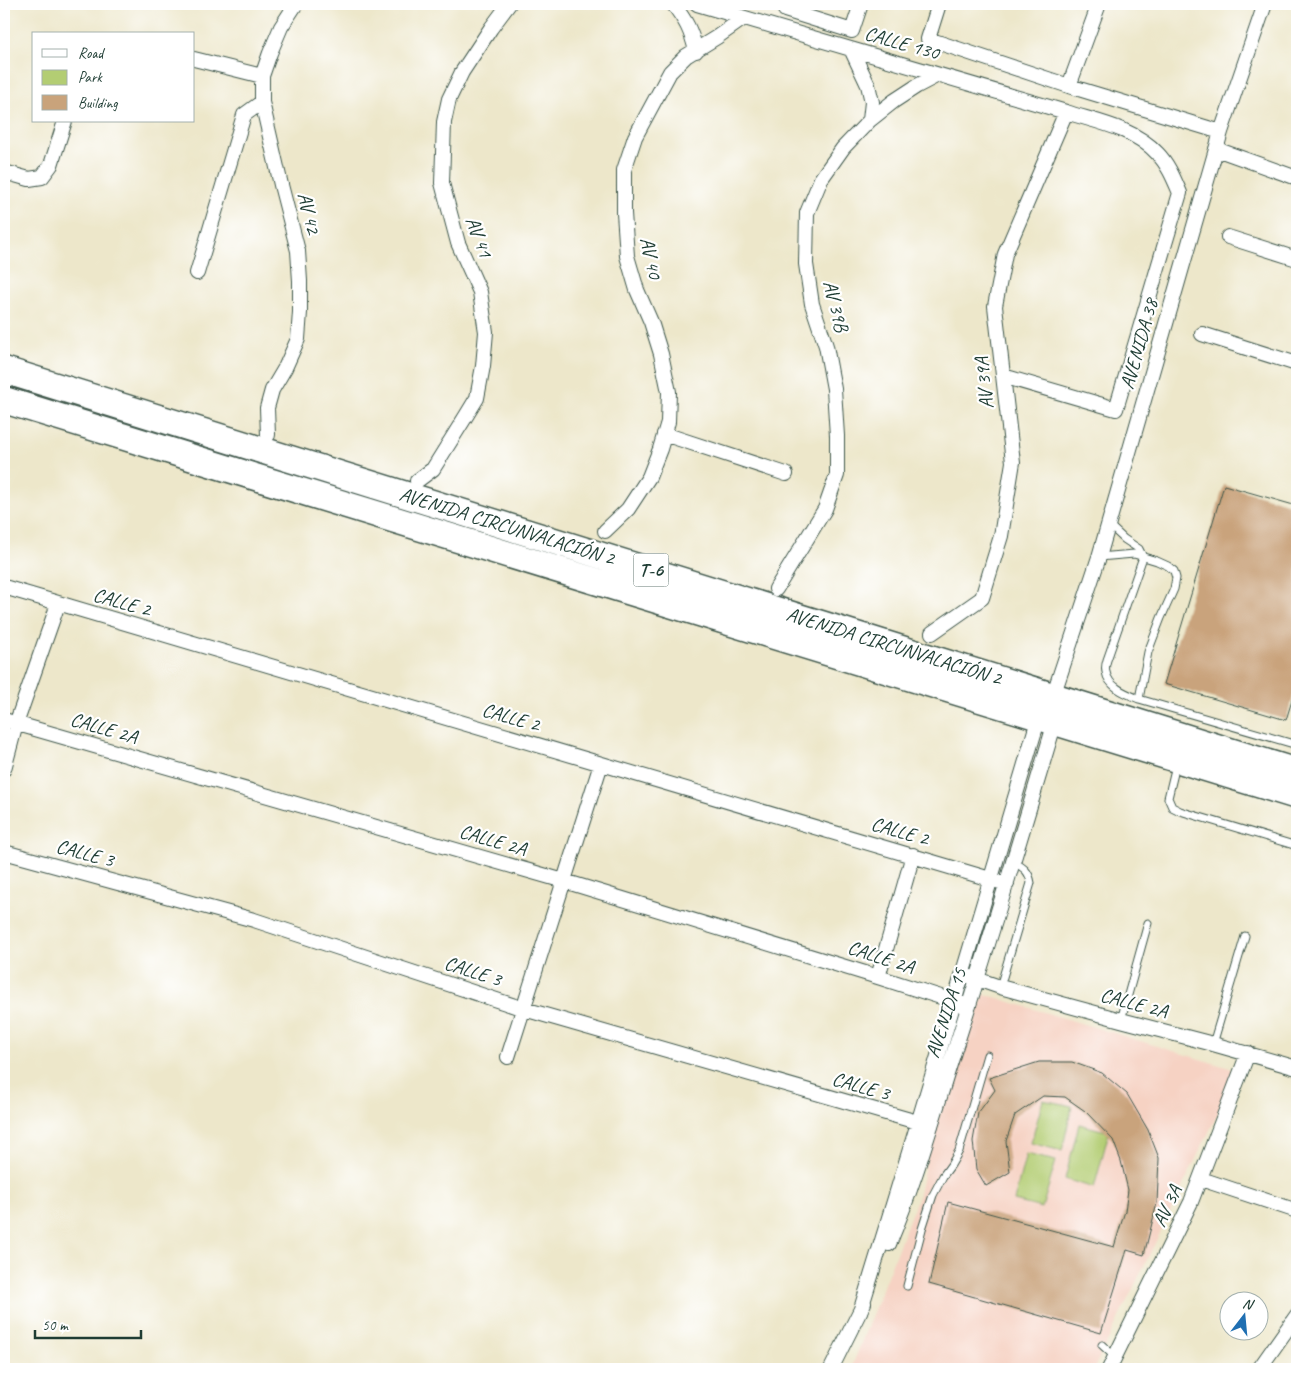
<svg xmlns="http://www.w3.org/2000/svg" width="1301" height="1373" viewBox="0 0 1301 1373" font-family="Caveat,sans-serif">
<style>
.built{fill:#f6d2c3}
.green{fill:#b3cd73;stroke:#698554}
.building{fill:#c9a37b}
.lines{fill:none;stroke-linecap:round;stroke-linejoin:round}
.lane-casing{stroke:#3e564a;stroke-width:9}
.street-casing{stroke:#3e564a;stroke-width:16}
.highway-casing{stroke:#3e564a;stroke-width:29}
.lane{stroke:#fff;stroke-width:7}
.street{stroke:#fff;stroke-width:14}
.highway{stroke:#fff;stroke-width:26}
.labels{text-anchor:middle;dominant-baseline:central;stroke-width:4.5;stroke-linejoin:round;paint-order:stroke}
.shield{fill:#fff;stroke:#627771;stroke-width:1}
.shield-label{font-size:19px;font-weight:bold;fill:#1f3d34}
.street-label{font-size:20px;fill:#1f3d34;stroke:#fff}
</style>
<rect width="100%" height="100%" fill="#fff"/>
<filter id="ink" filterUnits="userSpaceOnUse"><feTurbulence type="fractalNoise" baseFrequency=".02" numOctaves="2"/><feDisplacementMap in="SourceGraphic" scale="10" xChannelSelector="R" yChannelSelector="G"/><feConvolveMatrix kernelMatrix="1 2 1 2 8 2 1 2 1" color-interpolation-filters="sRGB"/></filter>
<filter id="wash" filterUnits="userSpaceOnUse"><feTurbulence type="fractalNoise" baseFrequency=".0096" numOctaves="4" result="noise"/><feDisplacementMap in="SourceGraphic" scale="20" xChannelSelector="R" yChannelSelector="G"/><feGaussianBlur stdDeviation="1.12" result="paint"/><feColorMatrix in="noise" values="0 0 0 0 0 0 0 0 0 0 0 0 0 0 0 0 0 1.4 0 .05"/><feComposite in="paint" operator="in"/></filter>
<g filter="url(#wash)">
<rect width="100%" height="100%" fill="#ede7ca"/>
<path class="built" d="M984,994L1233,1069L1224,1101L1094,1369H851L919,1194L933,1128Z"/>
<path class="green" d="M1043,1100L1072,1106L1062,1151L1031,1143Z
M1079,1124L1109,1132L1094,1188L1065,1179Z
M1026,1154L1056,1161L1042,1208L1014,1201Z"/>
<g id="blocks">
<path class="building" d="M1224,485L1297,506V684L1286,720L1164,684Z
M1039,1062H1072L1102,1073L1127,1094L1148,1130L1159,1158L1157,1203L1144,1255L1127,1250L1101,1333L929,1284L948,1202L1114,1247L1125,1211L1128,1190L1121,1161L1113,1140L1085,1111L1065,1097L1043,1096L1015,1115L1006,1141L1010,1172L986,1186L976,1169L973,1141L978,1113L995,1090L989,1078Z"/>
</g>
</g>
<g filter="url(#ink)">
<use href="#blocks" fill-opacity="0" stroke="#3e564a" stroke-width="1"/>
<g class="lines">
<g class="lane-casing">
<path id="lane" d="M1108,524L1124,539L1139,549L1143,557L1107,660C1106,663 1105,668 1106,672C1108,687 1127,694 1139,699L1297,745
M1099,557L1134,554L1157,561L1168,566L1174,571L1176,578L1174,589L1161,618L1148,652L1139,699
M1176,765L1168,798L1172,807L1180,811L1297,846
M1000,987L1031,883C1029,871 1024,868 1014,862
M1121,1020L1148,923
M1213,1044L1245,936
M907,1286L922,1229L933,1195L943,1176L951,1165L959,1151L987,1055
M1102,1345L1115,1357"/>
</g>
<g class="street-casing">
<path id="street" d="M673,4C686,21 691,30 696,51
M697,4L1066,112C1097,122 1134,128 1157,153C1168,164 1174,179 1180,193L1116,409L1003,376
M787,4L785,10L852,31L861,4
M939,4L928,39L1069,86L1221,132
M851,49L868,85L872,102L870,120
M194,59L262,76
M1069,86L1099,4
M1216,149L1297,178
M4,172L29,179L42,177L51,165L65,121
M1228,237L1297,259
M197,273L244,115L262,102
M1202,334L1297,364
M664,434L786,474
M268,435L267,408L272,390L285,368L298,339L300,312V281L298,251L281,185L262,102V76L270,53L281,27L296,4
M417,481L433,469L466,416L477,398L483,366L486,332L480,292L458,243L442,183L444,122L449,99L462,72L491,28L509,4
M605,531L628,509L649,477L660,449L668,422L669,392L661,354L651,322L637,290L627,256L624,213V170L635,137L670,72L686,56L717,37L744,18
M4,587L1007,884
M776,589L825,509L837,475V436L834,389L826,346L812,304L806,264L807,213L821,179L843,148L870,120L894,101L917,86L938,75
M932,633L982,598L1001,536L1013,462L995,306L1005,254L1066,112
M4,720L564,881L878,977L969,1006
M4,769L16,724L58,604
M4,852L254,920L524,1009L931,1126
M878,977L913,855
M971,977L1000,987L1121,1020L1213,1044L1297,1068
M508,1057L601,764
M1201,1179L1297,1211
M889,1244C915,1183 933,1118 953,1055C989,944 1022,833 1055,722V717
M860,1312L918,1123L1039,717L1053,696L1099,557L1221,132L1265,4
M831,1369L864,1303
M1109,1369L1191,1202L1248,1053
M1259,1369L1297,1315"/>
</g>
<g class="highway-casing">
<path id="highway" d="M4,370L1297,772
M4,400L1297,796"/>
</g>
<use href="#lane" class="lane"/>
<use href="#street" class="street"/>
<use href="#highway" class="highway"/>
</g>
</g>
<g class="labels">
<rect class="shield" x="633.5" y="553.5" width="35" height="33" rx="4"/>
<g class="shield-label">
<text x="651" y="570">T-6</text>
</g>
<g class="street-label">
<text transform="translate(902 43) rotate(16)">CALLE 130</text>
<text transform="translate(309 213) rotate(76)">AV 42</text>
<text transform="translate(479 237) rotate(69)">AV 41</text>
<text transform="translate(651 258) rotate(78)">AV 40</text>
<text transform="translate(836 306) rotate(76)">AV 39B</text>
<text transform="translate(1139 344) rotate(-74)">AVENIDA 38</text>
<text transform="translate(984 383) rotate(-96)">AV 39A</text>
<text transform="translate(507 526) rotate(17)">AVENIDA CIRCUNVALACIÓN 2</text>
<text transform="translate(122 602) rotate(16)">CALLE 2</text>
<text transform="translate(894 646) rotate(17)">AVENIDA CIRCUNVALACIÓN 2</text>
<text transform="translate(511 717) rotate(16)">CALLE 2</text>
<text transform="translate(104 728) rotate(16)">CALLE 2A</text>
<text transform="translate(900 831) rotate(16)">CALLE 2</text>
<text transform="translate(493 840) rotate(16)">CALLE 2A</text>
<text transform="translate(85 853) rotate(15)">CALLE 3</text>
<text transform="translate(881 957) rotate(18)">CALLE 2A</text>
<text transform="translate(473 971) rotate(18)">CALLE 3</text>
<text transform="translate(1134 1003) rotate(15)">CALLE 2A</text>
<text transform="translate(946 1013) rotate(-72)">AVENIDA 15</text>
<text transform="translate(861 1086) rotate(16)">CALLE 3</text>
<text transform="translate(1167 1206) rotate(-65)">AV 3A</text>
</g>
</g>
<rect width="1301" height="1373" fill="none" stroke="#fff" stroke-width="20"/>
<rect x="32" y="32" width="162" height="90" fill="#ffffff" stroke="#a5b1ae"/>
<rect x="42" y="49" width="25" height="8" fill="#ffffff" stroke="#a5b1ae"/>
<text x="78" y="58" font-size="15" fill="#1f3d34">Road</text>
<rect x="42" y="70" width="25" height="15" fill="#b3cd73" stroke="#a5b1ae"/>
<text x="78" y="82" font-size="15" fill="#1f3d34">Park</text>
<rect x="42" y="95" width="25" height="15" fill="#c9a37b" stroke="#a5b1ae"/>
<text x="78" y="108" font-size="15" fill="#1f3d34">Building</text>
<g transform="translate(1244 1316) rotate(16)"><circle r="24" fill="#ffffff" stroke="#a5b1ae"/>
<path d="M0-4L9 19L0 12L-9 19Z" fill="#1f6fb2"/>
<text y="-8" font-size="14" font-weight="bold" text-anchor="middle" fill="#1f3d34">N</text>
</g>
<path d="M35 1330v8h106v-8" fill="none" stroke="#1f3d34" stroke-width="2.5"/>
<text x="42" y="1330" font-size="15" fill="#1f3d34" stroke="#ffffff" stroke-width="4" paint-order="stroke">50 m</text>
</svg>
